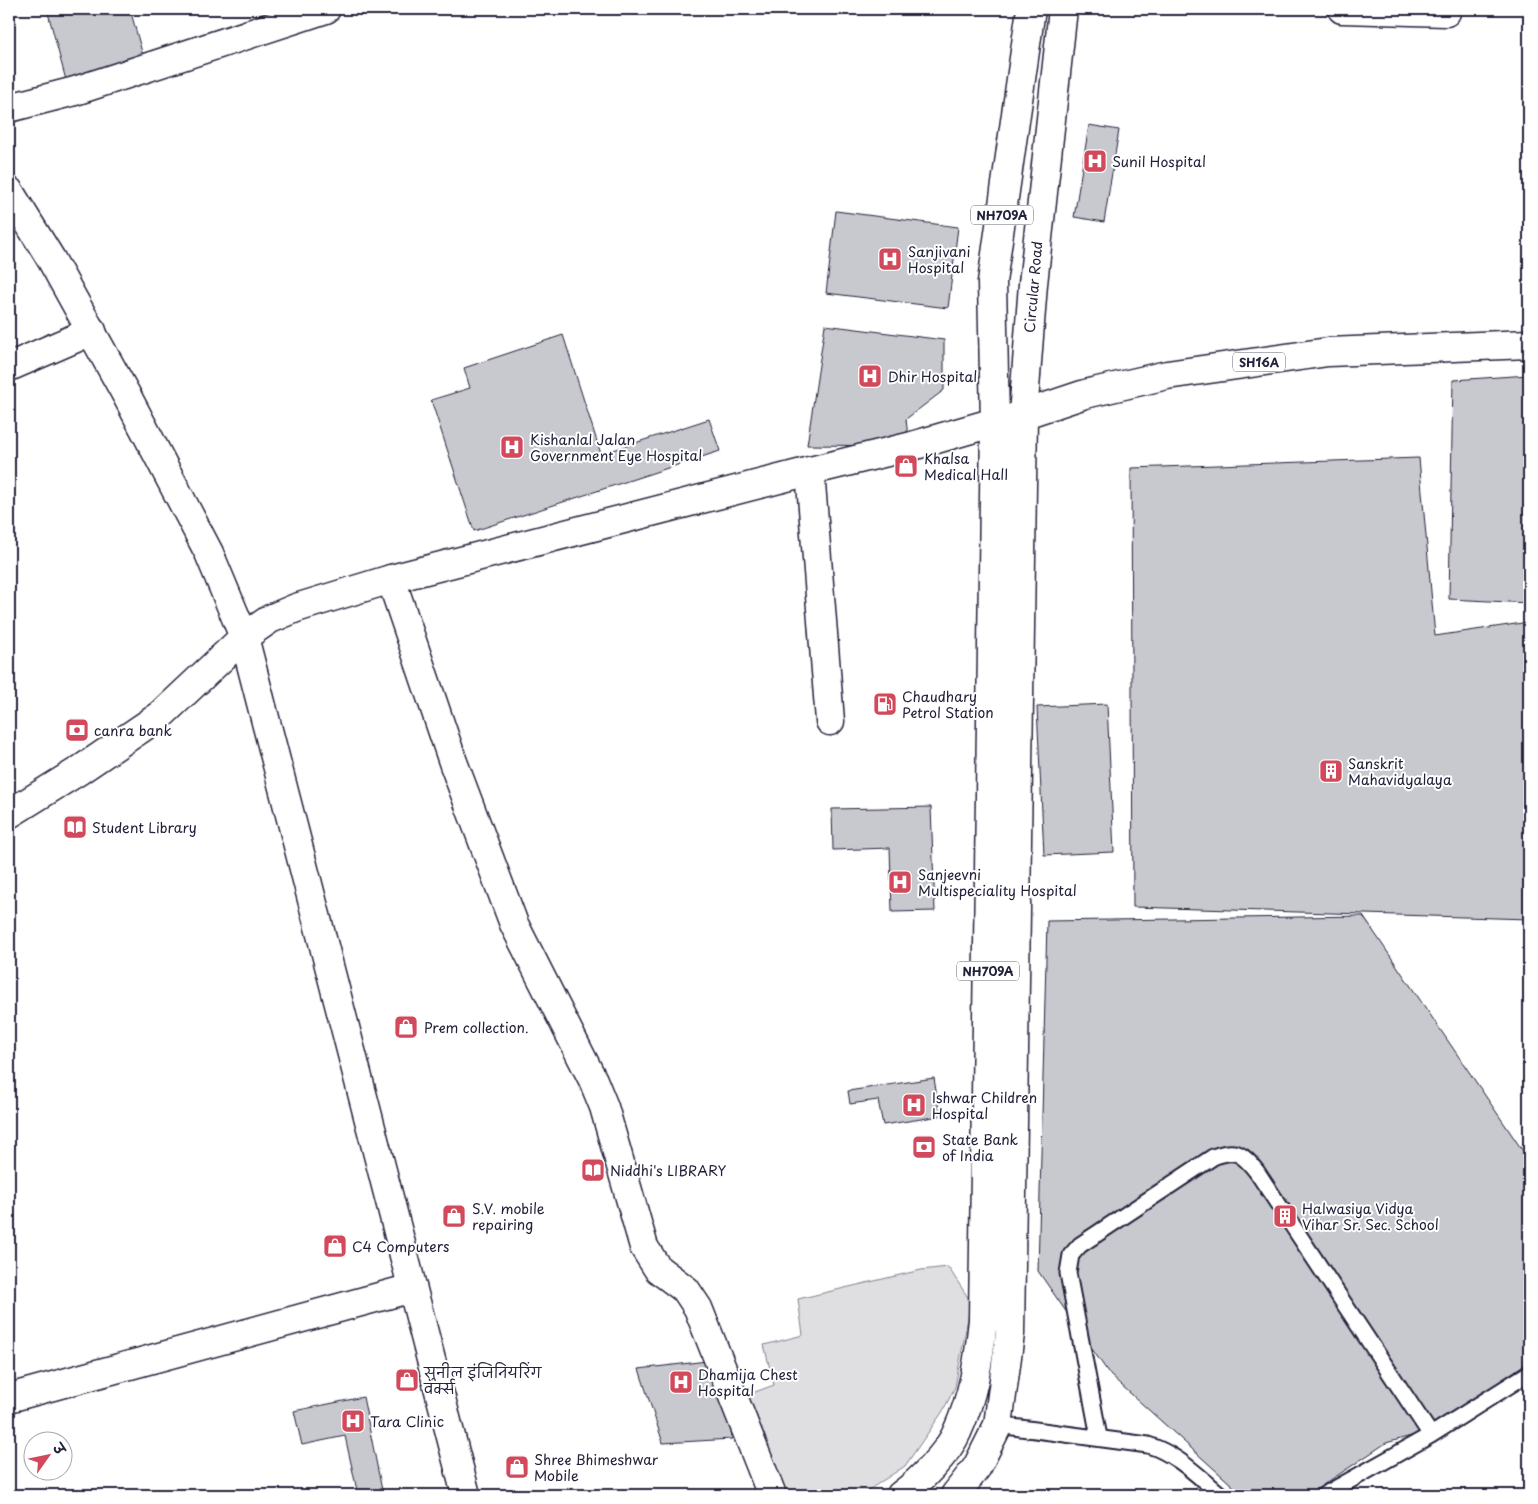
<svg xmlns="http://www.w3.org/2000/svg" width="1538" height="1504" viewBox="0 0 1538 1504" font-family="'Playpen Sans','Playpen Sans Deva',sans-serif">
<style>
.green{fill:#dfdfe2;stroke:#80808e}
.building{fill:#c8c8cf;stroke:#22223b}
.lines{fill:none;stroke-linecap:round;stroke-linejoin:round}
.service-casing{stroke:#22223b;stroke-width:19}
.minor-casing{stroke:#22223b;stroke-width:31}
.tertiary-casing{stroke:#22223b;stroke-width:31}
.primary-casing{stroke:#22223b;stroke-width:31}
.service{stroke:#fff;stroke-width:15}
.minor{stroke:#fff;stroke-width:28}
.tertiary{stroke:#fff;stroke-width:28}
.primary{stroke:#fff;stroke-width:28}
.labels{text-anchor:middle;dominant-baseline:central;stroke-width:4;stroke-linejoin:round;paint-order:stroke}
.shield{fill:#fff;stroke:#646476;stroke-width:1}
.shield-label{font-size:12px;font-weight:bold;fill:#22223b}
.poi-label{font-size:14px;fill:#22223b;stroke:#fff;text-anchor:start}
.street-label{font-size:14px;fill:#22223b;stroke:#fff}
</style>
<rect width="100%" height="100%" fill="#fff"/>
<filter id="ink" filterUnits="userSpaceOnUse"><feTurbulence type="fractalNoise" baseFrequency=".02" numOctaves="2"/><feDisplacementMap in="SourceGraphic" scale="10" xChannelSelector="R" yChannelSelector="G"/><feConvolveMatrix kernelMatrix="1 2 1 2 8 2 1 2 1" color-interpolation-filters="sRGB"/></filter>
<g filter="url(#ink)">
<path class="green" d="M948,1267L971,1302L955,1387L943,1411L905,1466L861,1495H788L744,1396L774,1385L764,1345L803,1335L798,1299L921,1270Z"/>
<path class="building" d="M47,9H130L145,63L67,84Z
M1089,125L1119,130L1104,222L1074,217Z
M836,211L958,227L948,308L826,293Z
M825,325L944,340V390L906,419L909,446L807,445Z
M563,335L601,454L709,419L720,451L474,531L431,400L470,388L464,368Z
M1529,375V603L1449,599L1453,380Z
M1419,458L1435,636L1529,622V919L1133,907L1131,468Z
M1107,704L1114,852L1044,855L1037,707Z
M931,807L935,911L892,912L890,848L833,850L832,809Z
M1363,916L1529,1160V1361L1429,1431L1386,1443L1308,1495H1243L1110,1375L1038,1271L1047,921Z
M934,1078L940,1116L883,1125L878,1100L850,1104L848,1091Z
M707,1361L728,1408L732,1439L663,1443L639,1369Z
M363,1397L383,1495H358L345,1436L302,1445L294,1411Z"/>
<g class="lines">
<g class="service-casing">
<path id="service" d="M998,1425L1148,1445C1177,1454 1198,1476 1221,1495
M1099,1437L1068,1273L1071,1255L1080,1245L1213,1157C1236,1148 1242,1153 1257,1172L1431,1435
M1324,1495L1431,1435L1529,1373"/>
</g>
<g class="minor-casing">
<path id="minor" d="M1342,9L1446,12
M9,108L75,91L326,9
M9,367L92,331
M810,471L830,721
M391,579L453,762L514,924L593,1080L604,1107L644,1247L658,1269L686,1290L698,1308L772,1495
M9,1398L412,1288"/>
</g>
<g class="tertiary-casing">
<path id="tertiary" d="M9,191L51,259L128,398L209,553L244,637L466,1495
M9,814L80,770L161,715L244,637L270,619L296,608L391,579L810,471L912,446L995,422"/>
</g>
<g class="primary-casing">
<path id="primary" d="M1007,420L1085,394L1167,375L1328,352L1529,344
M901,1495C919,1482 948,1453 957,1432C973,1397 979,1359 983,1320L995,422L992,282L1031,9
M955,1495L977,1467L998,1425L1010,1334L1023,415L1033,284L1063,9"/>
</g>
<use href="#service" class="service"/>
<use href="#minor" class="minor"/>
<use href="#tertiary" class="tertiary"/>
<use href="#primary" class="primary"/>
</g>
</g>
<defs>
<g id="hospital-square" transform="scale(1.25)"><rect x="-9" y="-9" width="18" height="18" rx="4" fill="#d1495b" stroke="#fff"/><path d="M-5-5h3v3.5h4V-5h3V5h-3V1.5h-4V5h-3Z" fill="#fff"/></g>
<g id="shop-square" transform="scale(1.25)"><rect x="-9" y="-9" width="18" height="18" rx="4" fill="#d1495b" stroke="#fff"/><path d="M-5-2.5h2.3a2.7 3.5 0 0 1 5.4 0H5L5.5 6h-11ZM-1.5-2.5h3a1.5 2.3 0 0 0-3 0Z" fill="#fff"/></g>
<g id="fuel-square" transform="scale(1.25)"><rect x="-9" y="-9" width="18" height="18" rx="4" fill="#d1495b" stroke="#fff"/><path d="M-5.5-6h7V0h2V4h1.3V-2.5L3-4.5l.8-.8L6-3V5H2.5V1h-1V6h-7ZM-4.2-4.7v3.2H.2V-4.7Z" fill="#fff"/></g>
<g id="bank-square" transform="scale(1.25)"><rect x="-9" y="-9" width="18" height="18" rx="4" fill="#d1495b" stroke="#fff"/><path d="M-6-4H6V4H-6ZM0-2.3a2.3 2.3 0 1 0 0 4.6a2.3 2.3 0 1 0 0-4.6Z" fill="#fff"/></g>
<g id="building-square" transform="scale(1.25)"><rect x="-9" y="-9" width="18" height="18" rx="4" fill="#d1495b" stroke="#fff"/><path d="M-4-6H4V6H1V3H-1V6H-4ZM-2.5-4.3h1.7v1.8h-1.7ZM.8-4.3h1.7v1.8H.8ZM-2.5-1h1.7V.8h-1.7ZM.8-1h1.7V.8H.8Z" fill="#fff"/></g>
<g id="library-square" transform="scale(1.25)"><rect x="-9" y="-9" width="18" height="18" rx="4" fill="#d1495b" stroke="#fff"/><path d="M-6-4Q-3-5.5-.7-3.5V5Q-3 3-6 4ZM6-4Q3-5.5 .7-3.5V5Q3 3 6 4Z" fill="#fff"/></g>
</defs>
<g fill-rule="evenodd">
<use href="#hospital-square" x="1095" y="161"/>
<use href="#hospital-square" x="890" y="259"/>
<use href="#hospital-square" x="870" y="376"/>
<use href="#hospital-square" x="512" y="447"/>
<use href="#shop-square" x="906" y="466"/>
<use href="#fuel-square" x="885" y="704"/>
<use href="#bank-square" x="77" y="730"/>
<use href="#building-square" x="1331" y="771"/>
<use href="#library-square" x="75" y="827"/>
<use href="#hospital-square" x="900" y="882"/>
<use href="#shop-square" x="406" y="1027"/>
<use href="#hospital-square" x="914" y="1105"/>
<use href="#bank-square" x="924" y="1147"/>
<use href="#library-square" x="593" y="1170"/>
<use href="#shop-square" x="454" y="1216"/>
<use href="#building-square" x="1285" y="1216"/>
<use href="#shop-square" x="335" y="1246"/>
<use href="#shop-square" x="407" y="1380"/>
<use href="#hospital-square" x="681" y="1382"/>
<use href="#hospital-square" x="353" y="1421"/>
<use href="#shop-square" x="517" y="1467"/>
</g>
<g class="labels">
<g class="shield">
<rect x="971" y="205.5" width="62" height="19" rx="4"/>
<rect x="1233" y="352.5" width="52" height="19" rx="4"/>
<rect x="957" y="961.5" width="62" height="19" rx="4"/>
</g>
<g class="shield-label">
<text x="1002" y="215">NH709A</text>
<text x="1259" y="362">SH16A</text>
<text x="988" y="971">NH709A</text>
</g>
<g class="poi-label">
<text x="1112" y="161">Sunil Hospital</text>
<text x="908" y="251">Sanjivani<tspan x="908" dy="16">Hospital</tspan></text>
<text x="888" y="376">Dhir Hospital</text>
<text x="530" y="439">Kishanlal Jalan<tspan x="530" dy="16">Government Eye Hospital</tspan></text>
<text x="924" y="458">Khalsa<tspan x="924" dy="16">Medical Hall</tspan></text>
<text x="902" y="696">Chaudhary<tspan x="902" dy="16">Petrol Station</tspan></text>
<text x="94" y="730">canra bank</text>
<text x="1348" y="763">Sanskrit<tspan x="1348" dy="16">Mahavidyalaya</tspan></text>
<text x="92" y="827">Student Library</text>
<text x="918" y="874">Sanjeevni<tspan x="918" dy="16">Multispeciality Hospital</tspan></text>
<text x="424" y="1027">Prem collection.</text>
<text x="932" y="1097">Ishwar Children<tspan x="932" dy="16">Hospital</tspan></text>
<text x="942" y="1139">State Bank<tspan x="942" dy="16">of India</tspan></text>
<text x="610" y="1170">Niddhi's LIBRARY</text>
<text x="472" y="1208">S.V. mobile<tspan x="472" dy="16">repairing</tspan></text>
<text x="1302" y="1208">Halwasiya Vidya<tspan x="1302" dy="16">Vihar Sr. Sec. School</tspan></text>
<text x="352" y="1246">C4 Computers</text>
<text x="424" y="1372">सुनील इंजिनियरिंग<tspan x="424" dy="16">वर्क्स</tspan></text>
<text x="698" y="1374">Dhamija Chest<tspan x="698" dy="16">Hospital</tspan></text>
<text x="370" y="1421">Tara Clinic</text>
<text x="534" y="1459">Shree Bhimeshwar<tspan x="534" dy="16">Mobile</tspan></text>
</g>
<g class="street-label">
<text transform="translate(1033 287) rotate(-85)">Circular Road</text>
</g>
</g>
<rect width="1538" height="1504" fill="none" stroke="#fff" stroke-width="30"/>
<rect x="15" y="15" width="1508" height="1474" fill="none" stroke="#22223b" stroke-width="2" filter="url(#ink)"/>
<g transform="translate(48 1456) rotate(57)"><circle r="24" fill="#ffffff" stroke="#a7a7b1"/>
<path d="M0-4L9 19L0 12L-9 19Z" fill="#d1495b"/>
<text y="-8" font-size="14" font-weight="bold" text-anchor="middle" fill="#22223b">उ</text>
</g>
</svg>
